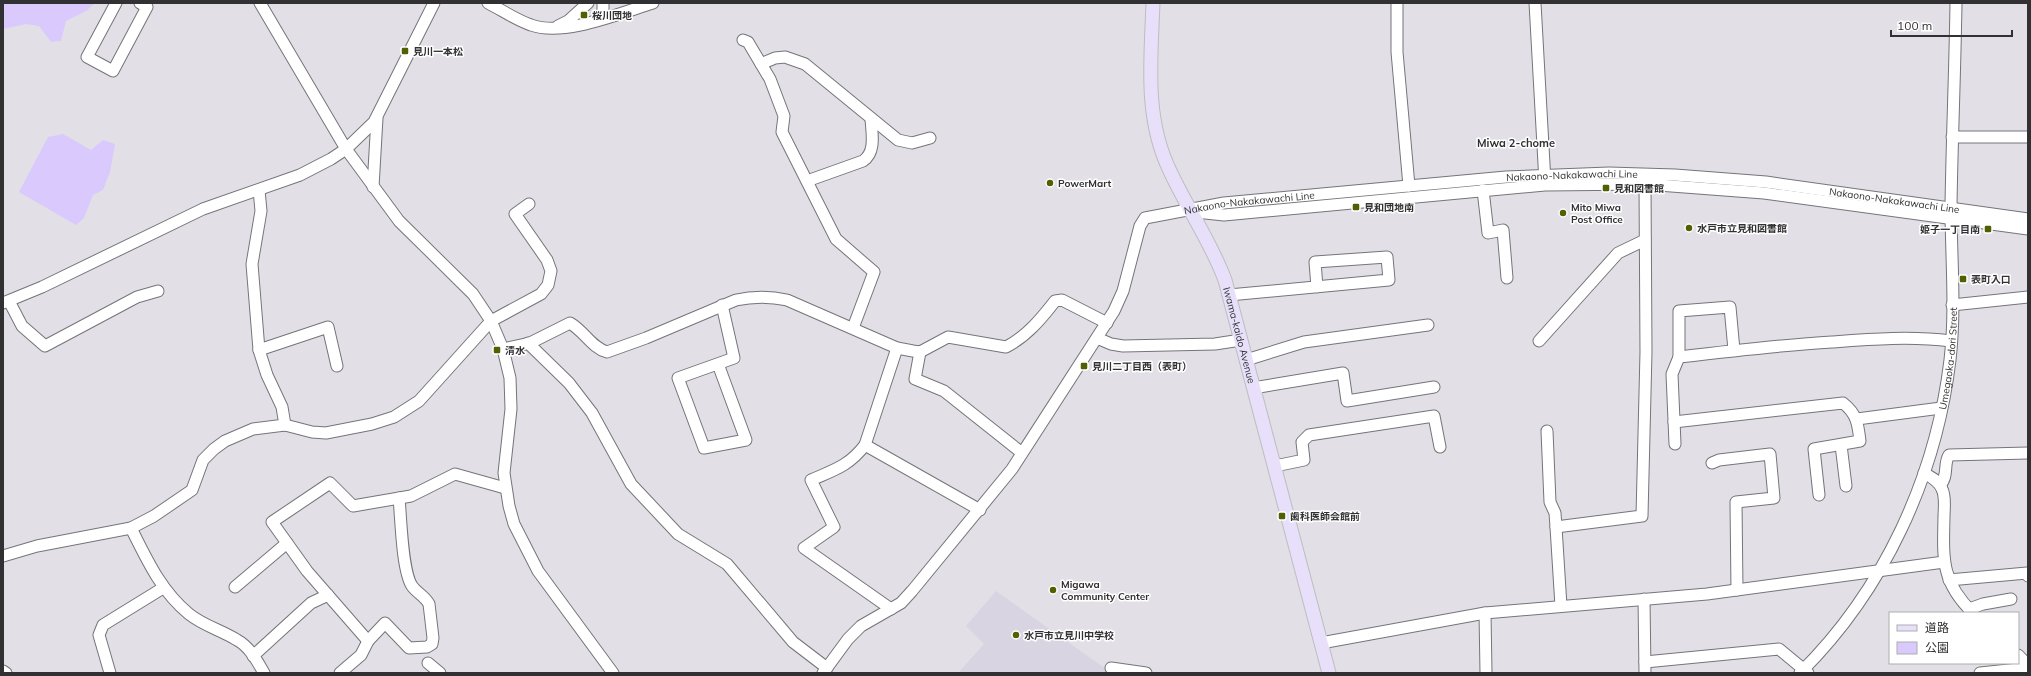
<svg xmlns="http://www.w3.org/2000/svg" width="2031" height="676" viewBox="0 0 2031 676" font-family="Mulish,'Noto Sans JP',sans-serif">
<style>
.built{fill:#d8d4e1}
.green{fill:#dac9fd}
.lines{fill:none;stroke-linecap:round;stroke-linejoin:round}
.minor-casing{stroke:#757479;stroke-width:13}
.major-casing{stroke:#bdbdbe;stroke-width:15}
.minor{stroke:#fff;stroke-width:11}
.major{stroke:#e8e0fa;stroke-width:13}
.poi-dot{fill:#516002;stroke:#fff;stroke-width:1.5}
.labels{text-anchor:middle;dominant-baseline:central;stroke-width:3;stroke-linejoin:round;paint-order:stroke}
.poi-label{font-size:10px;font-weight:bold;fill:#313133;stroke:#fff;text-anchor:start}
.street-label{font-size:10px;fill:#313133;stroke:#fff}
.neighbourhood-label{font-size:11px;font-weight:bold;fill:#313133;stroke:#fff}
</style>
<rect width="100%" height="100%" fill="#e2e0e6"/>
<path class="built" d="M996,591L1106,669L1107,673H958L984,644L966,626Z"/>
<path class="green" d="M3,3H95L86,11L66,21L61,41L51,42L39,26L26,24L3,29Z
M63,134L91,150L103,140L115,144L110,172L103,190L93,195L84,218L76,225L19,192L48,137Z"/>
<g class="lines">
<g class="minor-casing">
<g id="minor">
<path d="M116,3L87,57L113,71L147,7L140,3"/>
<path d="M260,3L346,149L399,221L473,294L491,321L503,349L510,378L511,409L504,473L509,506L514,524L538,571L613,673"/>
<path d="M488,3C502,10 516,20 531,25C564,37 620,13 653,3"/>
<path d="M1397,3V52L1409,186"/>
<path d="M1535,3L1545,182"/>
<path d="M603,18V3"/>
<path d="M558,26L568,21L588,3"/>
<path d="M743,40L748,42L770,79L784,116L782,132L836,239L874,272L853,328"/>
<path d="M761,64L775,58L785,57L805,64L898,140L912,143L930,138"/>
<path d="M1952,137H2028"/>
<path d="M807,181L863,161C876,152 872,134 871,119"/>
<path d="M373,187L377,118"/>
<path d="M259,190L261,211L252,264L259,350L267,375L282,407L285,425"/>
<path d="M1483,190L1488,233L1503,230L1507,278"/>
<path d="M1196,212L1224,215L1545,185L1645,184L1764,193L2028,229"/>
<path d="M1229,295L1389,280L1387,257L1315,262L1317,287"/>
<path d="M9,301L22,326L45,346L137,297L158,291"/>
<path d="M3,303L42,287L203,209L300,175L331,159L346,149L374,122L434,3"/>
<path d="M1952,305L2028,297"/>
<path d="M1097,338L1111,344L1123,346L1215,344L1241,340"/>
<path d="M1539,341L1618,253L1645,240"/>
<path d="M528,343L569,383L592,413L631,484L678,534L727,564L793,642L827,668"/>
<path d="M503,349L530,343L570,323C584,331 592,348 607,352L646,338L736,300C754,296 769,296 787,300L897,348L913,351L920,352L948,337L1006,347C1027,336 1041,319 1055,301L1062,300L1107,323"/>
<path d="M259,350L328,327L337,366"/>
<path d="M920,352L915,379L944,391L1022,453"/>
<path d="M1679,357C1730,351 1781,345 1832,342C1872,339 1911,336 1951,341"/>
<path d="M1246,360L1304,342L1428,325"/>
<path d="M718,364L746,440L704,448L678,378L734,358L722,305"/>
<path d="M1253,388L1343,373L1347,401L1434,387"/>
<path d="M1857,419L1941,408"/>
<path d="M1674,422L1843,403C1857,414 1858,424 1860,441L1814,449L1819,495"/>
<path d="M1547,431L1550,502L1555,513L1556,527L1561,606"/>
<path d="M1675,444L1672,374L1679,357V311L1730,307L1734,350"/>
<path d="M865,445L980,510"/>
<path d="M1841,445L1846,486"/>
<path d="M1712,463L1719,460L1770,454L1774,498L1736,502L1737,590"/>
<path d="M1275,466L1304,460L1302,442L1309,435L1434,416L1440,447"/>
<path d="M1924,473C1931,477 1939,481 1942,489C1946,497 1944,508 1944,517C1943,559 1941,582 1973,613"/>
<path d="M1940,485C1949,476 1943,464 1949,455L2028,453"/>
<path d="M1556,527L1642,516L1646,352L1645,184"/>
<path d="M131,528C147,560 161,591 189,614C204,626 221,630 237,640C250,647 257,661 264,673"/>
<path d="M3,556L37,546L131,528L154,516L192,490L203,460L214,449L225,441L253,429L285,425L312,432L326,433L372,424L394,417L419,401L491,321L541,294L548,285L551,271L547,260L515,214L529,204"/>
<path d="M1949,580L2027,573L2028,576"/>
<path d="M235,587L287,543"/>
<path d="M1644,599L1645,673"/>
<path d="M891,609L804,548L834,527L811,480C834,470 849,466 865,445L897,348"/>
<path d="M1969,609L1983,604L2011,599"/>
<path d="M1485,613L1486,673"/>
<path d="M368,641L385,623L409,648L427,647L432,644L433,638L429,604C425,596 417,593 412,586C402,571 401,518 399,498"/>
<path d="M1321,643L1485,613L1707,594L1944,562"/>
<path d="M2018,655L2028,665"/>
<path d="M253,656L311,603L328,595"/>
<path d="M1645,662L1779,649L1808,673"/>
<path d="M428,663L440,673"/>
<path d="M1111,668L1146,673"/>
<path d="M3,671L6,673"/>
<path d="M110,673L99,635L103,625L163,588"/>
<path d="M340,673L361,655L368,641L307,571L272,522L330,483L353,506L411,496L455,474L505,488"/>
<path id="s1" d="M823,673L848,639L861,626L901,603L912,591L1012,469L1114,311L1123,291L1140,226L1145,218L1224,203L1506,177L1609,173L1675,175L1766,182L2028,219"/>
<path id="s2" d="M1800,673C1884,590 1936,477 1950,360C1956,309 1951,257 1951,206C1952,139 1955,71 1956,3"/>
<path d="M1980,673L2028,668"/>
</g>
</g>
<g class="major-casing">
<g id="major">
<path id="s3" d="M1153,3C1151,60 1144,118 1170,171C1187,208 1211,242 1225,280L1329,673"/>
</g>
</g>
<use href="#minor" class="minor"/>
<use href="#major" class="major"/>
</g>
<g class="poi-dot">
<rect x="580" y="11" width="8" height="8" rx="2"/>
<rect x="401" y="47" width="8" height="8" rx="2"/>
<circle cx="1050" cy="183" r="4"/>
<rect x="1602" y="184" width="8" height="8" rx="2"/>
<rect x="1352" y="203" width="8" height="8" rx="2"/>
<circle cx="1563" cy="213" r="4"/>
<circle cx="1689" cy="228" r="4"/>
<rect x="1984" y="225" width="8" height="8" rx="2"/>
<rect x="1959" y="275" width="8" height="8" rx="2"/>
<rect x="493" y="346" width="8" height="8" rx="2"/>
<rect x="1080" y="362" width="8" height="8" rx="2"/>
<rect x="1278" y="512" width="8" height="8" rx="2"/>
<circle cx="1053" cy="590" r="4"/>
<circle cx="1016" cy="635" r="4"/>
</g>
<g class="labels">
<g class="poi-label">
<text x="592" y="15">桜川団地</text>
<text x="413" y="51">見川一本松</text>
<text x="1058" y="183">PowerMart</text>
<text x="1614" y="188">見和図書館</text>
<text x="1364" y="207">見和団地南</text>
<text x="1571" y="207">Mito Miwa<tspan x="1571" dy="12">Post Office</tspan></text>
<text x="1697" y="228">水戸市立見和図書館</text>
<text x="1980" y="229" text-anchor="end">姫子一丁目南</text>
<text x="1971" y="279">表町入口</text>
<text x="505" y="350">清水</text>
<text x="1092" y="366">見川二丁目西（表町）</text>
<text x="1290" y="516">歯科医師会館前</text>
<text x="1061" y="584">Migawa<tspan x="1061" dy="12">Community Center</tspan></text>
<text x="1024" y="635">水戸市立見川中学校</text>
</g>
<g class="street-label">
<text stroke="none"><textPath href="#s1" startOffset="997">Nakaono-Nakakawachi Line</textPath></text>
<text stroke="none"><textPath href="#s1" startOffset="1321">Nakaono-Nakakawachi Line</textPath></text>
<text stroke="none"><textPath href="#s1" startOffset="673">Nakaono-Nakakawachi Line</textPath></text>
<text stroke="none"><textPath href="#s3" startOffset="350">Iwama-kaido Avenue</textPath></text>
<text stroke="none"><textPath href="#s2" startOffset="355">Umegaoka-dori Street</textPath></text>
</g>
<g class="neighbourhood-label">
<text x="1516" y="143">Miwa 2-chome</text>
</g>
</g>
<rect width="2031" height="676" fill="none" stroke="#313133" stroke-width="8"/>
<rect x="1889" y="612" width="130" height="52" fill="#ffffff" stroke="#adadad"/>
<rect x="1897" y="625" width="20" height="6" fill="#e8e0fa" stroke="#adadad"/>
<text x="1925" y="632" font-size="12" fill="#313133">道路</text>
<rect x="1897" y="642" width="20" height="12" fill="#dac9fd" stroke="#adadad"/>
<text x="1925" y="652" font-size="12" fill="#313133">公園</text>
<path d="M1891 30v6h121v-6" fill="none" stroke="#313133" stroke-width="2"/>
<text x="1897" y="30" font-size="12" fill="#313133" stroke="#ffffff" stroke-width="3" paint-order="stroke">100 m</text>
</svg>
